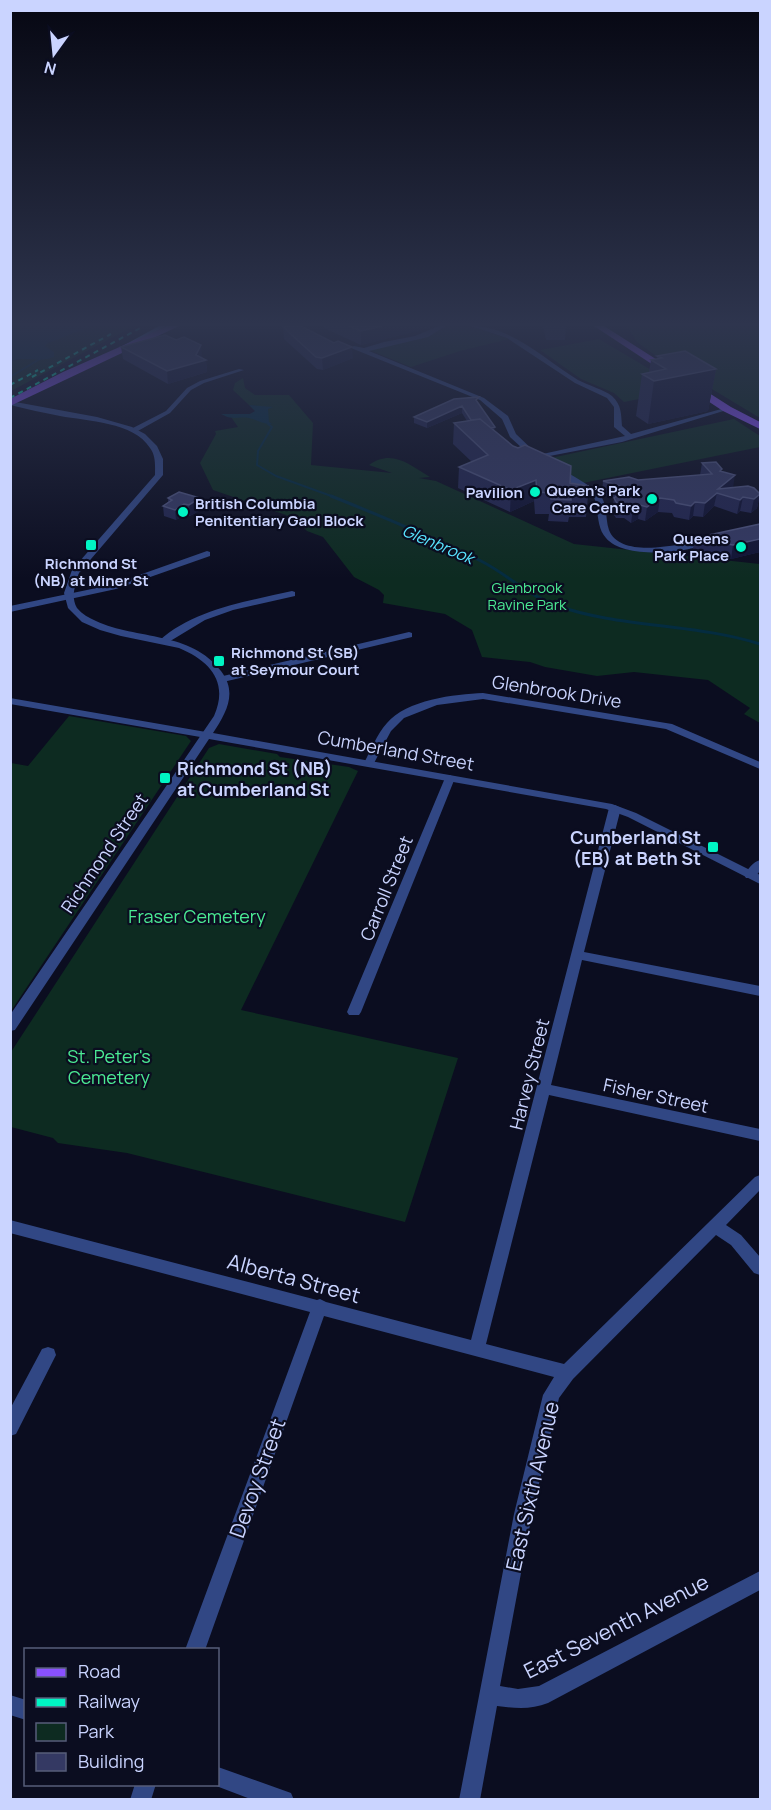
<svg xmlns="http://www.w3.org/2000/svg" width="771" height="1810" viewBox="0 0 771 1810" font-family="Manrope,sans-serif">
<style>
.green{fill:#0d2b21}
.water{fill:#042c40}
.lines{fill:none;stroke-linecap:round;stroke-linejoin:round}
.stream-far1{stroke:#042c40;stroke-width:2}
.stream{stroke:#042c40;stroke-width:3}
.minor{fill:#314784;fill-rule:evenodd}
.tertiary{fill:#314784;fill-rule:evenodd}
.secondary{fill:#618cff;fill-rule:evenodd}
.primary{fill:#8a51ff;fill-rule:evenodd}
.rail{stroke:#00f5c4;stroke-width:2;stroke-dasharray:5 4.5;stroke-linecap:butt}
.wall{fill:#222650}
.shaded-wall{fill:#111435}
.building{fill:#343963;stroke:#4b517b;stroke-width:1.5}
.poi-dot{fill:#00f5c4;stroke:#0b0d20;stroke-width:2}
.labels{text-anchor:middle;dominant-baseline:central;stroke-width:4.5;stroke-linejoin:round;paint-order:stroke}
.far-poi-label{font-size:15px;font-weight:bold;fill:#cad4ff;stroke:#0b0d20;text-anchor:end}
.far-park-label{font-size:15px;fill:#4bea93;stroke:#0b0d20}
.far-water-label{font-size:16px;font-style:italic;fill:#58e4ff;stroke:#0b0d20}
.street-label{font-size:18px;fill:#cad4ff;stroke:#0b0d20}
.poi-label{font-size:18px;font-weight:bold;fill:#cad4ff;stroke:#0b0d20;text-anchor:start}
.park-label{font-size:18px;fill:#4bea93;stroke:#0b0d20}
.near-street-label{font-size:21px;fill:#cad4ff;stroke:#0b0d20}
</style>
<rect width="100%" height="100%" fill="#0b0d20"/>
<path class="green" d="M92,326H134L11,391V361L26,358L54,339Z
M448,326L476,328L509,339L460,351L411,367L369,350L428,336Z
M627,326H760V418L652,353L637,342Z
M599,339L685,390L624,402L614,393L581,379L540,350Z
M243,378L245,388L255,395H289L313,423L311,465L392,473L369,465C392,449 408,464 430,477L419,478L436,481L574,544L760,564V723L744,714L750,708L708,680L634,672L597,676L545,667L530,662L482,657L472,630L445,614L383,603L384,595L379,590L354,577L323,537L307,531L299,523L286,515L213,490L200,463L216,434L215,431L238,427L231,417L261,412L257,406L249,405L233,390L235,383Z
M734,419L760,436V447L583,483L546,459Z
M69,716L186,736L191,741L11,1011V763L28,766Z
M219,744L277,754L280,757L349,767L358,771L241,1010L458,1058L405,1222L127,1153L58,1143L53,1138L11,1127V1052L209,748Z"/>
<path class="water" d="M11,326H92L48,343L45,346L54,352V357C39,363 25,356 11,361Z
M249,405L273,407L268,409L269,422L272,424C264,425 257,420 249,418C237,416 234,421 221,414H250L255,411Z"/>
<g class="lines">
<path class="stream-far1" d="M10,377L43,357
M268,424L272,427L258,451L257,465L276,476L334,497"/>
<path class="stream" d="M331,496C381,516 432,537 481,561C507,574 527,595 555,605C618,628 694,623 760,644"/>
<path class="minor" d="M439,326H446L428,337L369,351L484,398L508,416L516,434L538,455L625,436L614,427V407L607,398L575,383L507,338L471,326C512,326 545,360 578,380C589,386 603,389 612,396C622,405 621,415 622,426L631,434L725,408L730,409L622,442L534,459L510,437L502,419L480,400L351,348L354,346L364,348L384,342L415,336Z
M239,369L244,370L204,383L191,390L170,413L136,432L129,430L166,411L187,388L200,381Z
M554,468H560C572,476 589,484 599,494C608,503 605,519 609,530C621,561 686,543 710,538L714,540C693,554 624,560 606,538C596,527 599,510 594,497L554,472Z
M207,551L210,552V556L116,589L10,612V606L111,585Z
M292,591L295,592V596L233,610L205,620L167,643L164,644L159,641C193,609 249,601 292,591Z
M409,632L412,633V637L223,682L218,679L223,676Z
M483,693L672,724L760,762V769L666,729L483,699L437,705L404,718L391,731L373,765L369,766L364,763C371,750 377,734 387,723C406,700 455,694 483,693Z
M10,698L206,732L211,735L206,738L10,704Z
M450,775L455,778L361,1012L359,1015H349L347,1012L445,778Z
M615,805L621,808L584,952L760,986V996L582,960L551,1085L760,1129V1141L549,1095L486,1344L564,1364L755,1177L760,1175V1190L726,1225L741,1235L760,1257V1275L754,1273L731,1245L716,1235L573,1379L559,1398L532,1514L500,1686L518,1689L539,1686L760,1571V1590L548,1703C531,1710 514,1708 497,1706L480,1800H459L514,1514L543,1395L554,1377L324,1316L205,1650H185L310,1312L10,1233V1220L317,1300L320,1299L326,1302L471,1340L609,808Z
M760,860V871L754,878H746L744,875C748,869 753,862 760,860Z
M48,1347L54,1349L56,1355L16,1434L10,1436V1409L42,1349Z
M10,1695L26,1700V1720L10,1715Z
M218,1767L291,1793L294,1800H253L211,1784H218Z
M135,1784H156L151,1800H130Z"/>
<path class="tertiary" d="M10,401L97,417L132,427L145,434L157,446L163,459V475L79,573C76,584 70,596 77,608C82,614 89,618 96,621C137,640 191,631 221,671C238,693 226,713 213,733L612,804L636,813L760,875V884L628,817L606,809L209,739L15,1030L10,1031V1015L214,716C229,682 210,661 179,648L121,636L100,630L82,622L68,608L64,593L72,570L155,475C155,465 156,456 150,448C134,422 87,421 60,416C44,413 27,409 10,405Z"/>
<path class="secondary" d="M159,326H166L124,349L119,348Z"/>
<path class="primary" d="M167,326H179L10,406V399L63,372Z
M594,326H604L731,407L760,422V429L723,411Z"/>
<path class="rail" d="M32,377L111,334
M10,385L38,370
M10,398L144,326"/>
</g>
<path class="wall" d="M324,326H432L428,328L361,345L324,328Z
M543,326H566L565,340H546Z
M283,327L353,358L323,370L317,369L284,339Z
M176,340L206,360L207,372L168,384L123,359L121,347Z
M657,356L716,369L708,411L648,424L636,416L642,374L649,372L651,360L657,359Z
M478,404L495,427L494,431L513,446L588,496L586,517H569L568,522L548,521L549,514H535L534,501L510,512L458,488L459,467L472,462L453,444L454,423L467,421L462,413L427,428L414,423V417Z
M702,463L722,471L733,487L760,494L757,508L751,513L740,511L737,514L714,506L703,517L693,516L689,520L674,517L672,513L658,512L645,521L638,519L631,523L624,518H616L612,512L614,498L602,494L603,481L638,480L700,475Z
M168,498L202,509L190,516L186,514L176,520L164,516L163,506L168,502Z
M760,524V552L731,559L692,553L695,538Z"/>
<path class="shaded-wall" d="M382,326H432L428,328L361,345V331Z
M201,345L202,357L200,362L206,360L207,372L168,384L167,371Z
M352,347L353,358L323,370L322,358Z
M716,369L708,411L648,424L654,381Z
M462,406V413L427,428V422Z
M735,475L733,488L718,489Z
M536,480L534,501L510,512L511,490Z
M717,493L714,506L703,517L705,503Z
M760,494L757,508L751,513L754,499Z
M743,497L740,511L737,514L740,500Z
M200,498L202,509L190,516L189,505Z
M660,498L658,512L645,521L647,507Z
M695,502L693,516L689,520L691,506Z
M184,504L186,514L176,520L175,510Z
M640,505L638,519L631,523L633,509Z
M760,539V552L731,559L733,545Z"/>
<path class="building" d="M289,326H301L334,343L338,341L352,347L322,358L316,357L283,327Z
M349,326H382L361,331Z
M165,335L176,340L184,337L201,345L196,355L206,360L167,371L121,347Z
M685,351L716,369L654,381L642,374L666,369L651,360L662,358L657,356Z
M479,397L476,400L495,427L491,428L480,419L471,420L462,406L427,422L414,417L454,399Z
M480,419L513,446L518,448L525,445L571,466L570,483L588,486V496L571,495V500L551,499V493L537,492L536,480L511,490L459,467L488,455L454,423Z
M716,462L722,469L720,471L735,475L718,489L748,486L754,488L760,494L754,499L743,497L740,500L717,493L705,503L695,502L691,506L676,503L674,500L660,498L647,507L640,505L633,509L626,504L618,505L614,498L627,488L603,481L629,477L638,480L712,474L702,463Z
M179,492L200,498L189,505L184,504L175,510L163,506L172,500L168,498Z
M760,524V539L733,545L695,538Z"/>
<linearGradient id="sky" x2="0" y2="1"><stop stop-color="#060712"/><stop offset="0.56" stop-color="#2e354e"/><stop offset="1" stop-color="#2e354e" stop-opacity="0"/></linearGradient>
<rect width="771" height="579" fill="url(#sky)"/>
<g class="poi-dot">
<circle cx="535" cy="492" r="6"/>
<circle cx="652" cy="499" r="6"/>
<circle cx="183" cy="512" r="6"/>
<rect x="85" y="539" width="12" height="12" rx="3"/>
<circle cx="741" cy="547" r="6"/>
<rect x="213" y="655" width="12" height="12" rx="3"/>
<rect x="159" y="772" width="12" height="12" rx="3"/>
<rect x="707" y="841" width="12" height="12" rx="3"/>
</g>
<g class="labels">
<g class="far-poi-label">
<text x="640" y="490">Queen's Park<tspan x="640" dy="17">Care Centre</tspan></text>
<text x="523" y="492">Pavilion</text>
<text x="195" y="503" text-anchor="start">British Columbia<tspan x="195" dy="17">Penitentiary Gaol Block</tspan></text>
<text x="729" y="538">Queens<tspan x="729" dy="17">Park Place</tspan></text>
<text x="91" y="563" text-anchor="middle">Richmond St<tspan x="91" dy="17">(NB) at Miner St</tspan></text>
<text x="231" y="652" text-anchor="start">Richmond St (SB)<tspan x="231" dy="17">at Seymour Court</tspan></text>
</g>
<g class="far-park-label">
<text x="527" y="587">Glenbrook<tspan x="527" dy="17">Ravine Park</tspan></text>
</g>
<g class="far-water-label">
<text transform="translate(438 544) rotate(23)">Glenbrook</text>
</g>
<g class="street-label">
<text transform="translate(557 691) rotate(9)">Glenbrook Drive</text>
<text transform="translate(396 750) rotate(10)">Cumberland Street</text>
<text transform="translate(104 853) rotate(-56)">Richmond Street</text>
<text transform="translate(386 888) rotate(-68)">Carroll Street</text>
<text transform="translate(529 1074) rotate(-76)">Harvey Street</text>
<text transform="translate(656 1095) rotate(12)">Fisher Street</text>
</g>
<g class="poi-label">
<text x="177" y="768">Richmond St (NB)<tspan x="177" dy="21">at Cumberland St</tspan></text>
<text x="701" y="837" text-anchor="end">Cumberland St<tspan x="701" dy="21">(EB) at Beth St</tspan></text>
</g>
<g class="park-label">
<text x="197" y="916">Fraser Cemetery</text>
<text x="109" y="1056">St. Peter's<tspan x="109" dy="21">Cemetery</tspan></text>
</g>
<g class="near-street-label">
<text transform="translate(294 1278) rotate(15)">Alberta Street</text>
<text transform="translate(257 1478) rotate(-70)">Devoy Street</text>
<text transform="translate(532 1486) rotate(-77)">East Sixth Avenue</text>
<text transform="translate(616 1626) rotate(-27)">East Seventh Avenue</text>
</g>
</g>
<rect width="771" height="1810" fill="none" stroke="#cad4ff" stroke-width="24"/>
<rect x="24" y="1648" width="195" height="138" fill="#0b0d20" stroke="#575d79" stroke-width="1.5"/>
<rect x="36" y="1668" width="30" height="9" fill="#8a51ff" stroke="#575d79" stroke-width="1.5"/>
<text x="78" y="1678" font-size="18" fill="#cad4ff">Road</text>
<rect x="36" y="1698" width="30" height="9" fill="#00f5c4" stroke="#575d79" stroke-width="1.5"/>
<text x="78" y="1708" font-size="18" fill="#cad4ff">Railway</text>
<rect x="36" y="1723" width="30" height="18" fill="#0d2b21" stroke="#575d79" stroke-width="1.5"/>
<text x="78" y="1738" font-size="18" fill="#cad4ff">Park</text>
<rect x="36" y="1753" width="30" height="18" fill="#343963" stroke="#575d79" stroke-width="1.5"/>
<text x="78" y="1768" font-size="18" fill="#cad4ff">Building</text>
<g transform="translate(54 54) rotate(195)" stroke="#0b0d20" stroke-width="4.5" paint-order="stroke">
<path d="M0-4.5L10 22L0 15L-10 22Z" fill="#cad4ff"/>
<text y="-9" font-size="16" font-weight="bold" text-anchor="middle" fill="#cad4ff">N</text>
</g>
</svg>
